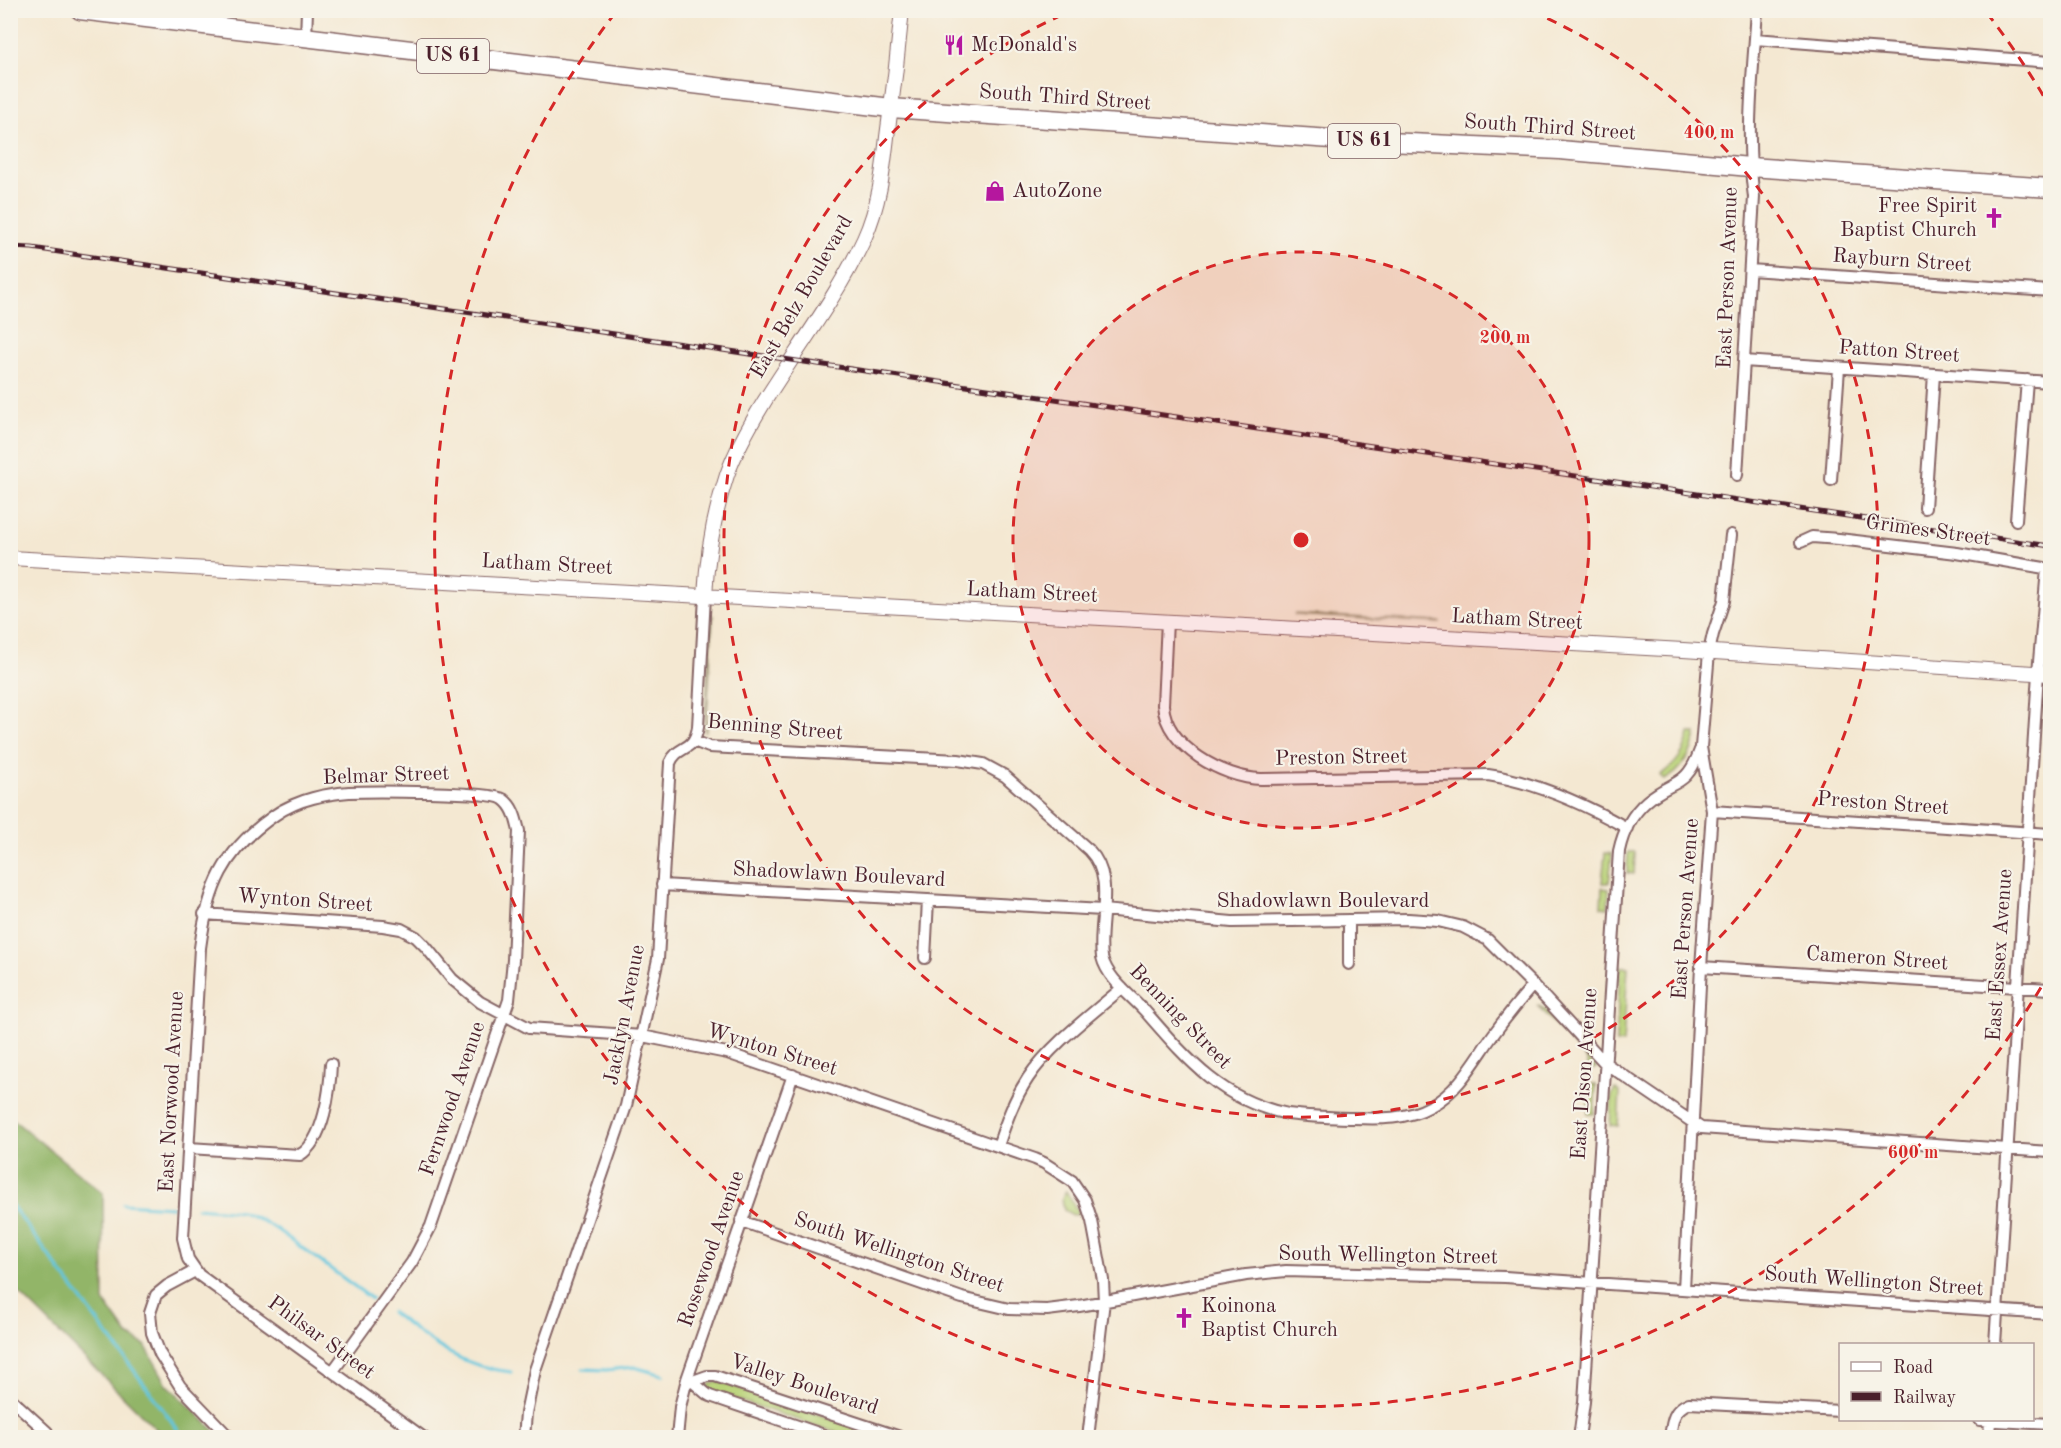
<svg xmlns="http://www.w3.org/2000/svg" width="2061" height="1448" viewBox="0 0 2061 1448" font-family="'Old Standard TT',serif">
<style>
.green{fill:#b9d378;stroke:#827952;stroke-width:1.5}
.forest{fill:#92b568;stroke:#6e6a4a;stroke-width:1.5}
.lines{fill:none;stroke-linecap:round;stroke-linejoin:round}
.stream{stroke:#61c7df;stroke-width:3}
.minor-casing{stroke:#866565;stroke-width:14}
.tertiary-casing{stroke:#866565;stroke-width:16}
.primary-casing{stroke:#866565;stroke-width:21}
.minor{stroke:#fff;stroke-width:10}
.tertiary{stroke:#fff;stroke-width:14}
.primary{stroke:#fff;stroke-width:18}
.rail-casing{stroke:#4a1f2b;stroke-width:5}
.rail{stroke:#f7f3e8;stroke-width:3;stroke-dasharray:9;stroke-linecap:butt}
.ring{fill:none;stroke:#d62828;stroke-width:3;stroke-dasharray:10 8}
.labels{text-anchor:middle;dominant-baseline:central;stroke-width:4.5;stroke-linejoin:round;paint-order:stroke}
.shield{fill:#f7f3e8;stroke:#7e5f64;stroke-width:1.5}
.shield-label{font-size:20px;font-weight:bold;fill:#4a1f2b}
.poi-label{font-size:21px;fill:#4a1f2b;stroke:#f7f3e8;text-anchor:start}
.street-label{font-size:21px;fill:#4a1f2b;stroke:#f7f3e8}
.centre{fill:#d62828;stroke:#f7f3e8;stroke-width:3}
.ring-label{font-size:18px;text-anchor:middle;font-weight:bold;fill:#d62828;stroke:#f7f3e8;stroke-width:4.5;stroke-linejoin:round;paint-order:stroke}
</style>
<rect width="100%" height="100%" fill="#f7f3e8"/>
<filter id="ink" filterUnits="userSpaceOnUse"><feTurbulence type="fractalNoise" baseFrequency=".0167" numOctaves="2"/><feDisplacementMap in="SourceGraphic" scale="12" xChannelSelector="R" yChannelSelector="G"/><feConvolveMatrix kernelMatrix="1 2 1 2 8 2 1 2 1" color-interpolation-filters="sRGB"/></filter>
<filter id="wash" filterUnits="userSpaceOnUse"><feTurbulence type="fractalNoise" baseFrequency=".008" numOctaves="4" result="noise"/><feDisplacementMap in="SourceGraphic" scale="24" xChannelSelector="R" yChannelSelector="G"/><feGaussianBlur stdDeviation="1.35" result="paint"/><feColorMatrix in="noise" values="0 0 0 0 0 0 0 0 0 0 0 0 0 0 0 0 0 1.4 0 .05"/><feComposite in="paint" operator="in"/></filter>
<g filter="url(#wash)">
<rect width="100%" height="100%" fill="#f4e8d2"/>
<path class="green" d="M1295,614L1440,622V623L1295,615Z
M713,615L706,730L705,731L711,622Z
M1689,733H1696C1693,752 1682,772 1664,780L1660,775C1676,765 1686,751 1689,733Z
M1628,852H1635L1634,874L1627,873Z
M1605,853L1612,854L1609,883H1602Z
M1602,888L1609,889L1608,908L1601,907Z
M1620,967H1628L1623,1044L1616,1043Z
M1537,1005L1546,1010L1596,1068L1590,1070L1586,1059Z
M1589,1084L1596,1085L1594,1114H1588Z
M1615,1089L1620,1092L1618,1126L1610,1125L1612,1095Z
M1066,1191L1079,1214L1073,1215L1064,1210L1062,1198Z
M717,1381L888,1437H850L713,1392L708,1388L709,1384Z"/>
<path class="forest" d="M11,1118L103,1193L104,1301L128,1335L145,1345L167,1384L221,1437H164L11,1285Z"/>
<g class="lines">
<path class="stream" d="M10,1203L184,1438
M123,1204L172,1207
M197,1208L242,1212L257,1218L276,1229L372,1299
M391,1312C430,1342 460,1367 511,1372
M583,1369L606,1370L634,1367L663,1375"/>
</g>
</g>
<g filter="url(#ink)">
<g class="lines">
<g class="minor-casing">
<path id="minor" d="M306,39L307,10
M1755,39L2050,62
M1750,270L2050,291
M1744,361L2050,382
M1737,475L1754,197C1745,135 1753,73 1757,10
M1831,480L1839,368
M1925,508L1934,374
M2016,520L2027,380
M1801,542L1812,537L1839,539L1957,553L2050,569
M1167,621L1163,705C1166,747 1224,778 1261,779L1488,775C1535,782 1586,805 1627,828
M694,741L709,747L958,760L983,764L1005,776L1089,850C1117,879 1097,921 1102,957C1107,978 1129,994 1144,1010C1186,1058 1221,1101 1288,1114C1309,1117 1330,1117 1352,1118C1380,1119 1406,1120 1431,1106C1459,1091 1475,1060 1493,1035C1506,1017 1519,1001 1533,985
M1712,811L2050,834
M662,885L1103,910L1232,922L1408,919L1438,921L1463,927L1488,940L1533,985L1605,1063L1701,1128L2050,1152
M204,914L383,926L401,929L416,937L426,947L452,979L480,1002L529,1028L642,1036L727,1053L1035,1159L1044,1163L1072,1181L1085,1200L1092,1221L1103,1280L1104,1301L1088,1438
M1349,920V964
M925,958L928,900
M1701,967L2050,989
M998,1146C1006,1122 1014,1099 1028,1078C1051,1044 1091,1015 1122,988
M189,1148L300,1155C324,1140 330,1091 331,1064
M741,1221L962,1298L1009,1309L1047,1310L1079,1306L1246,1275L1286,1271L1505,1277L2050,1314
M195,1271L167,1286L156,1295L150,1313L152,1333L160,1354L180,1386L230,1438
M1684,1289L1701,967L1712,811L1701,747L1709,652L1713,634L1724,601L1731,535
M1995,1344L2038,673L2047,569
M333,1371L412,1262L431,1226L509,1000L513,960L519,831C516,819 514,807 503,799C491,791 370,791 349,792C337,793 324,795 313,798C301,801 285,808 275,815C223,851 208,887 200,948L183,1238L188,1259L199,1275L424,1438
M687,1379C696,1382 701,1391 710,1396L833,1438
M693,1381L707,1376H715L903,1438
M10,1398L47,1432L49,1438
M1980,1420L2050,1424
M524,1438L526,1413L535,1370L626,1106L658,959L670,763C678,744 694,753 698,727L705,596
M677,1438L680,1407L687,1379L793,1075
M1438,1438H1444
M1579,1438L1584,1402L1619,851C1623,832 1632,814 1647,801C1673,779 1686,789 1700,750
M1670,1438C1672,1422 1673,1409 1689,1403L1840,1411
M1989,1438L1990,1420"/>
</g>
<g class="tertiary-casing">
<path id="tertiary" d="M10,558L1683,650L2050,674
M705,596C707,555 714,514 727,475C736,449 750,425 764,402C797,349 838,295 864,239C879,206 883,172 887,137C893,95 898,53 902,10"/>
</g>
<g class="primary-casing">
<path id="primary" d="M80,10L891,108L1346,140L1560,150L1750,167L2050,188"/>
</g>
<use href="#minor" class="minor"/>
<use href="#tertiary" class="tertiary"/>
<use href="#primary" class="primary"/>
<g class="rail-casing">
<path id="rail" d="M10,247L32,248L2050,546"/>
</g>
<use href="#rail" class="rail"/>
</g>
</g>
<circle cx="1301" cy="540" r="288" fill="#d62828" fill-opacity=".12"/>
<g class="ring">
<circle cx="1301" cy="540" r="288"/>
<path d="M1531 11A577 577 0 1 1 1071 11"/>
<path d="M2050 972A865 865 0 1 1 615 13M1987 13A865 865 0 0 1 2050 107"/>
</g>
<defs>
<g id="restaurant-bare" transform="scale(1.62)"><path d="M-5-6h1v4h1v-4h1v4h1v-4h1v5L-1.5 .5V6h-2V.5L-5-1ZM5-6V6H3V1.5H1.5Q1.5-4 5-6Z" fill="#b5179e" stroke="#f7f3e8" stroke-width="2.5" paint-order="stroke"/></g>
<g id="shop-bare" transform="scale(1.62)"><path d="M-5-2.5h2.3a2.7 3.5 0 0 1 5.4 0H5L5.5 6h-11ZM-1.5-2.5h3a1.5 2.3 0 0 0-3 0Z" fill="#b5179e" stroke="#f7f3e8" stroke-width="2.5" paint-order="stroke"/></g>
<g id="church-bare" transform="scale(1.62)"><path d="M-1.2-6h2.4v3.5h3.3v2.4h-3.3V6h-2.4V-.1h-3.3v-2.4h3.3Z" fill="#b5179e" stroke="#f7f3e8" stroke-width="2.5" paint-order="stroke"/></g>
</defs>
<g fill-rule="evenodd">
<use href="#restaurant-bare" x="954" y="45"/>
<use href="#shop-bare" x="995" y="191"/>
<use href="#church-bare" x="1994" y="218"/>
<use href="#church-bare" x="1184" y="1318"/>
</g>
<g class="labels">
<g class="shield">
<rect x="417" y="39" width="72" height="34" rx="4.5"/>
<rect x="1328" y="124" width="72" height="34" rx="4.5"/>
</g>
<g class="shield-label">
<text x="453" y="56">US 61</text>
<text x="1364" y="141">US 61</text>
</g>
<g class="poi-label">
<text x="971" y="45">McDonald's</text>
<text x="1012" y="191">AutoZone</text>
<text x="1977" y="206" text-anchor="end">Free Spirit<tspan x="1977" dy="24">Baptist Church</tspan></text>
<text x="1201" y="1306">Koinona<tspan x="1201" dy="24">Baptist Church</tspan></text>
</g>
<g class="street-label">
<text transform="translate(1065 98) rotate(4)">South Third Street</text>
<text transform="translate(1550 128) rotate(4)">South Third Street</text>
<text transform="translate(1902 261) rotate(4)">Rayburn Street</text>
<text transform="translate(1728 278) rotate(-88)">East Person Avenue</text>
<text transform="translate(802 297) rotate(-60)">East Belz Boulevard</text>
<text transform="translate(1899 352) rotate(4)">Patton Street</text>
<text transform="translate(1928 531) rotate(8)">Grimes Street</text>
<text transform="translate(547 565) rotate(3)">Latham Street</text>
<text transform="translate(1032 593) rotate(3)">Latham Street</text>
<text transform="translate(1517 620) rotate(3)">Latham Street</text>
<text transform="translate(775 728) rotate(5)">Benning Street</text>
<text transform="translate(1341 758) rotate(-1)">Preston Street</text>
<text transform="translate(386 776) rotate(-2)">Belmar Street</text>
<text transform="translate(1883 804) rotate(4)">Preston Street</text>
<text transform="translate(839 875) rotate(3)">Shadowlawn Boulevard</text>
<text transform="translate(305 901) rotate(4)">Wynton Street</text>
<text x="1323" y="901">Shadowlawn Boulevard</text>
<text transform="translate(1686 909) rotate(-86)">East Person Avenue</text>
<text transform="translate(2000 955) rotate(-86)">East Essex Avenue</text>
<text transform="translate(1877 959) rotate(4)">Cameron Street</text>
<text transform="translate(625 1015) rotate(-79)">Jacklyn Avenue</text>
<text transform="translate(1180 1017) rotate(46)">Benning Street</text>
<text transform="translate(772 1050) rotate(17)">Wynton Street</text>
<text transform="translate(1585 1074) rotate(-86)">East Dison Avenue</text>
<text transform="translate(172 1092) rotate(-87)">East Norwood Avenue</text>
<text transform="translate(453 1099) rotate(-71)">Fernwood Avenue</text>
<text transform="translate(712 1249) rotate(-71)">Rosewood Avenue</text>
<text transform="translate(899 1253) rotate(18)">South Wellington Street</text>
<text transform="translate(1388 1256) rotate(1)">South Wellington Street</text>
<text transform="translate(1874 1282) rotate(4)">South Wellington Street</text>
<text transform="translate(321 1338) rotate(36)">Philsar Street</text>
<text transform="translate(804 1385) rotate(18)">Valley Boulevard</text>
</g>
</g>
<circle cx="1301" cy="540" r="9" class="centre"/>
<g class="ring-label">
<text x="1709" y="138">400 m</text>
<text x="1505" y="343">200 m</text>
<text x="1913" y="1158">600 m</text>
</g>
<rect width="2061" height="1448" fill="none" stroke="#f7f3e8" stroke-width="36"/>
<rect x="1839" y="1343" width="195" height="78" fill="#f7f3e8" stroke="#b29e9c" stroke-width="1.5"/>
<rect x="1851" y="1362" width="30" height="9" fill="#ffffff" stroke="#b29e9c" stroke-width="1.5"/>
<text x="1893" y="1373" font-size="18" fill="#4a1f2b">Road</text>
<rect x="1851" y="1392" width="30" height="9" fill="#4a1f2b" stroke="#b29e9c" stroke-width="1.5"/>
<text x="1893" y="1403" font-size="18" fill="#4a1f2b">Railway</text>
</svg>
